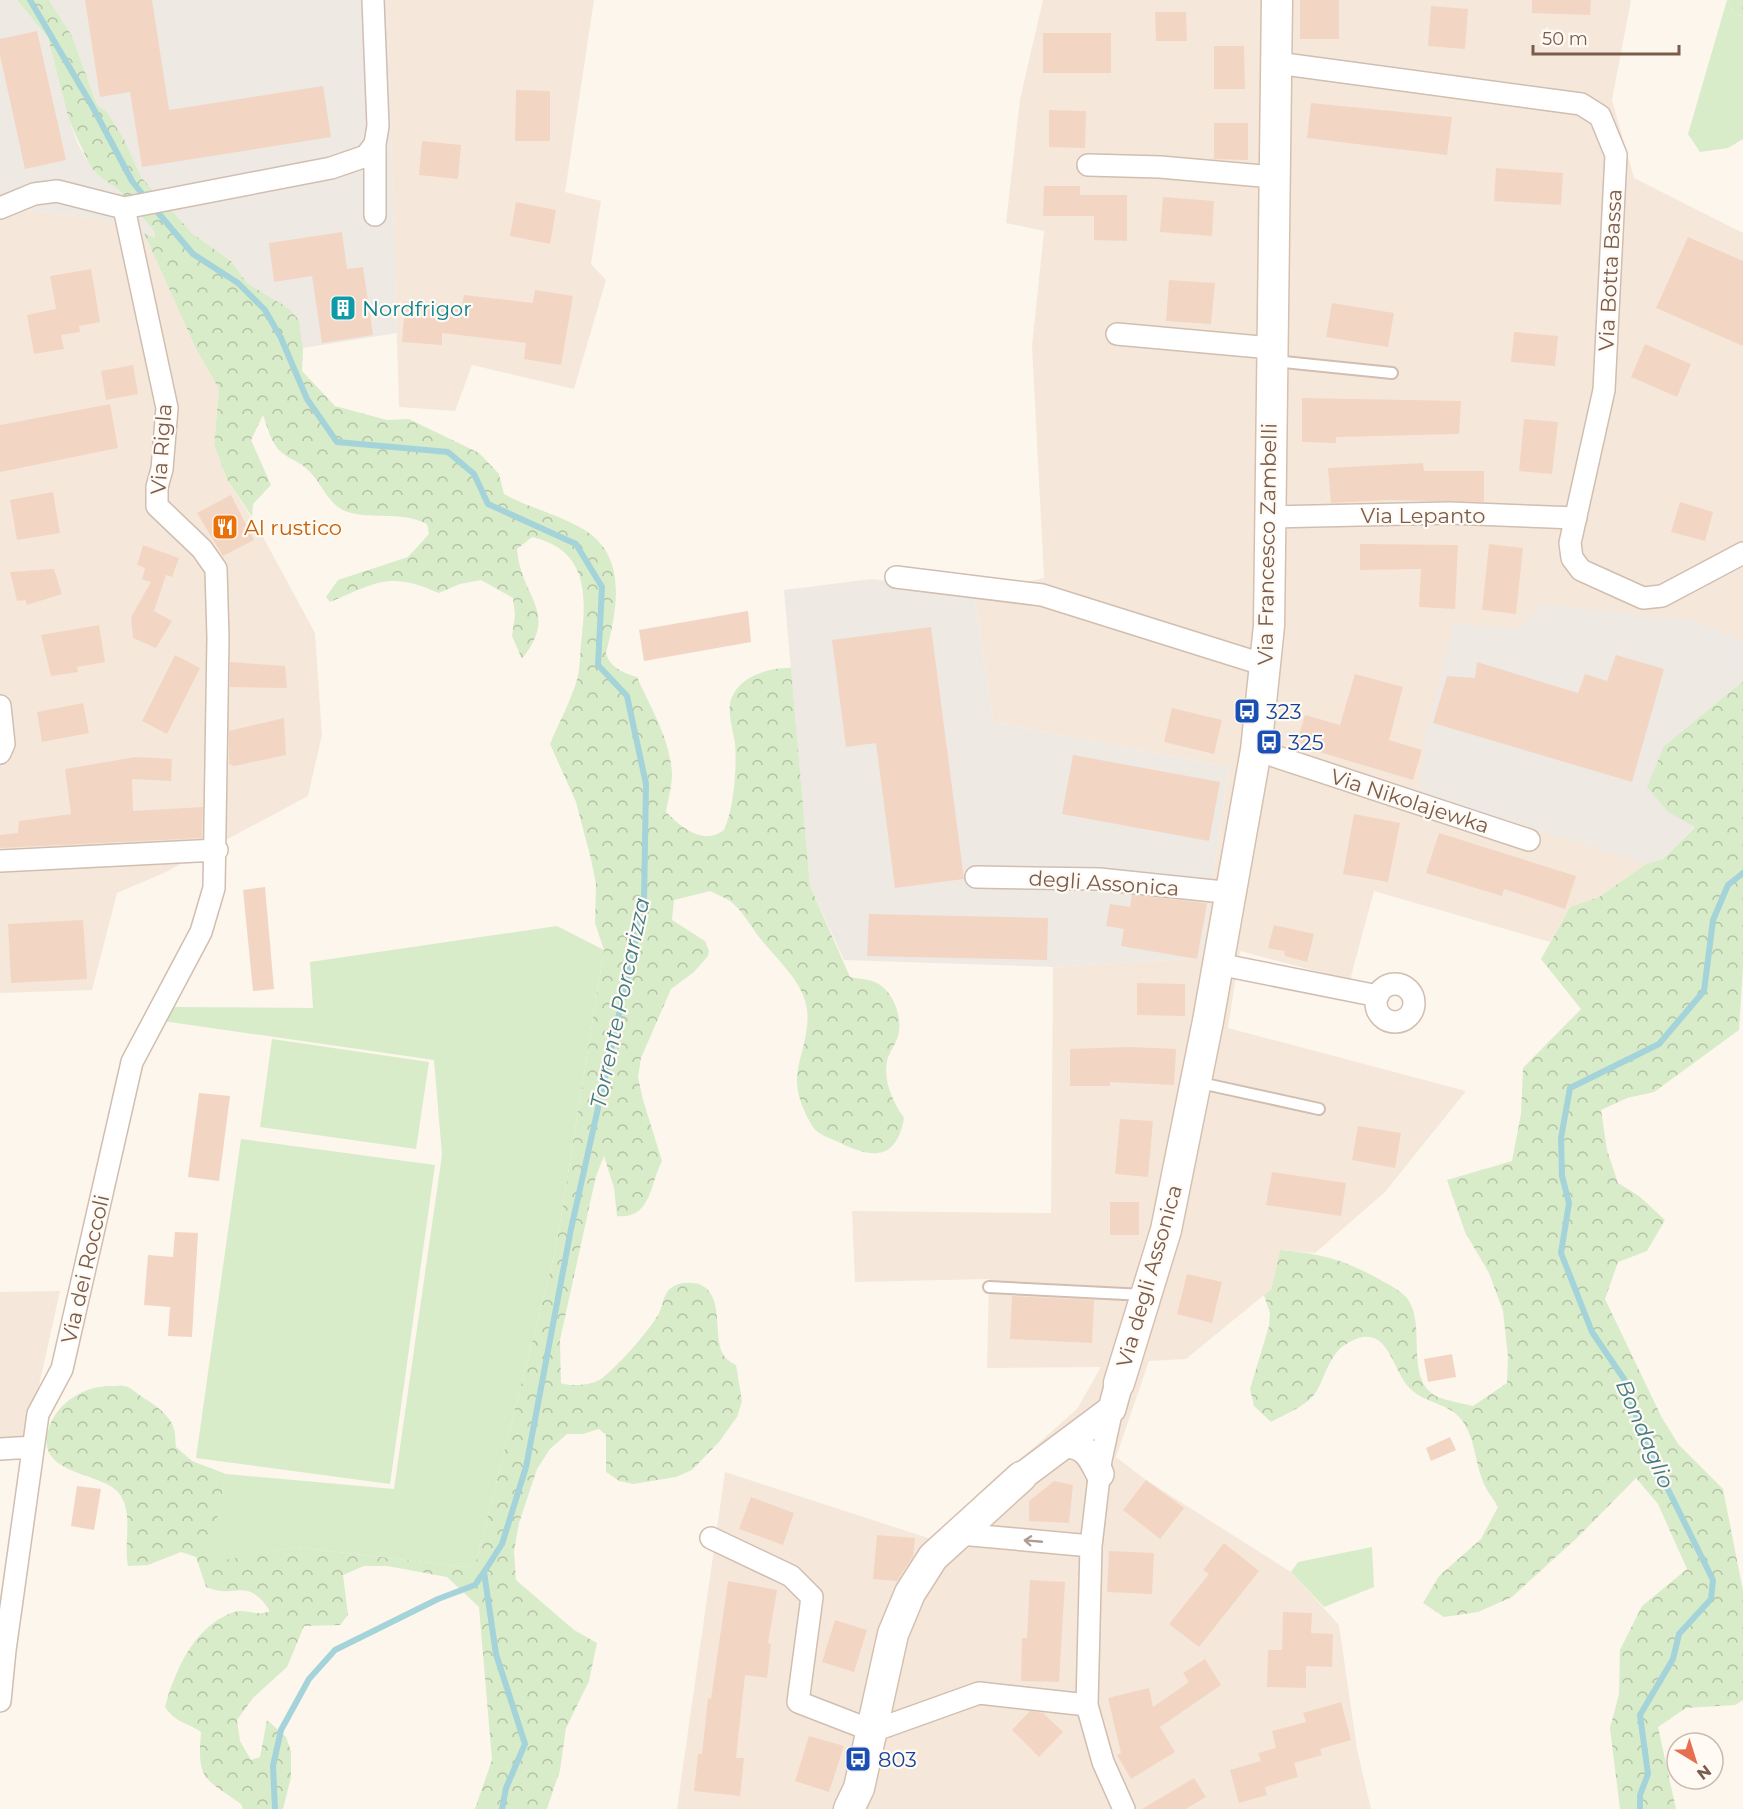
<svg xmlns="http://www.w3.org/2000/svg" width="1743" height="1809" viewBox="0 0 1743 1809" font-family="Montserrat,sans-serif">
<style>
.residential{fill:#f5e8da}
.industrial{fill:#efe9e4}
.green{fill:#d8ecc9}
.forest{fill:url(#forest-crowns)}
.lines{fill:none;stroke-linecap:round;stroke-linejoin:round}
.stream{stroke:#a5d3da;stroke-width:6}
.building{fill:#f3d5c3}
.service-casing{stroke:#d1beb0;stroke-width:14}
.minor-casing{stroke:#d1beb0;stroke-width:24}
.tertiary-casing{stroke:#d1beb0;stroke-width:30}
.secondary-casing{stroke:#d6c0b0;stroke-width:33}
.service{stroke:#fff;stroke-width:10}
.minor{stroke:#fff;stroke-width:21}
.tertiary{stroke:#fff;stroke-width:27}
.secondary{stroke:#fff;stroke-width:30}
.oneway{stroke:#af9d94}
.labels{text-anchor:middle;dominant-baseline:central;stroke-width:4.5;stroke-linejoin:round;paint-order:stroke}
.street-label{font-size:21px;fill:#7a5c4d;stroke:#fffaf3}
.culture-label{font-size:21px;fill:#0d838f;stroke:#fffaf3;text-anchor:start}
.food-label{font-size:21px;fill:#c56008;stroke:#fffaf3;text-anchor:start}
.transit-label{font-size:21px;fill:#164399;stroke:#fffaf3;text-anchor:start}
.water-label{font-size:22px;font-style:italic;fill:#437c86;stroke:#fffaf3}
</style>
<defs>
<pattern id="forest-crowns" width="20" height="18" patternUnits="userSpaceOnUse" patternTransform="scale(1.5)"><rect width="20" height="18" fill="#d8ecc9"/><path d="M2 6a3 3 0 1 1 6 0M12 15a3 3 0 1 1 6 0" fill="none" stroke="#b4c2a5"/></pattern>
</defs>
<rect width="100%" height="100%" fill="#fdf6ec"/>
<path class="residential" d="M387,0H594L565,192L601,201L591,264L606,280L574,389L472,365L455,411L399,407Z
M1043,0H1631L1612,100L1634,178L1743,233V642L1736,640L1419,792L1646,864L1599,897L1570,907L1550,942L1374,891L1350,980L1240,951L1228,1028L1466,1091L1385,1192L1315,1253L1280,1250L1271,1290L1264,1295L1186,1359L1149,1361L1116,1457L1146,1480L1291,1572L1339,1625L1357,1749L1371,1809H677L725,1472L931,1539L1077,1409L1101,1367L987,1368L989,1279L855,1282L852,1211L1051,1213L1053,967L1201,958L1229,767L993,722L974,593L1044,578L1032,346L1044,231L1006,223L1020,99Z
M0,207L100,219L144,233L197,351L219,389L214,445L227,479L262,535L315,633L322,735L308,796L164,873L117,893L92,990L0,993Z
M60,1291L23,1458L0,1460V1292Z"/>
<path class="industrial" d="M0,0H17L48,38L69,120L78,144L90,166L99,176L120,191L154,231L155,238L100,219L0,207Z
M49,0H387L397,333L303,348L299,321L288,308L247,283L231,261L193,234L141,177L125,141L107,112L97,105L72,36Z
M872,579L974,593L993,722L1229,767L1201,958L1053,967L844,960L810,886L784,590Z
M1543,604L1695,621L1743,642V681L1664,746L1669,813L1695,826L1663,859L1646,864L1419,792L1425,737L1454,623L1517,629Z"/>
<path class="green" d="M1727,0L1734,14L1743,16V139L1728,148L1700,152L1688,134Z
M557,926L604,950L556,1248L476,1562L464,1567L296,1547L207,1564L226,1474L394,1489L442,1155L434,1060L163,1021L172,1007L313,1008L310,962Z
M272,1039L429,1062L416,1149L260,1127Z
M241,1139L435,1165L390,1484L196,1458Z
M1372,1547L1374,1587L1324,1607L1291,1572L1298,1562Z"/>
<path class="forest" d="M17,0H49L72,36L97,105L107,112L125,141L141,177L193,234L231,261L247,283L288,308L299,320L303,348L302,371L335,406L387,420L409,419L479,453L499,474L504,494C529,508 567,517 589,533C628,561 616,613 606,653C610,668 624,673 637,677C651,709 670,738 672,774C672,786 668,800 666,812C681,827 703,846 724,830C734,808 737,768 735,743C733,730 726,709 732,697C740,676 771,667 791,668L810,886L850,977C859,979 870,979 877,983C894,992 903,1018 898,1036C896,1044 889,1052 887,1061C883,1081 893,1102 904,1118C896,1163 870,1158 836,1141C827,1137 816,1134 811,1124C786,1079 801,1069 807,1027C813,988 779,963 759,937C750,925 742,910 730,901C724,897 716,894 710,891L674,900L672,920L705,941L709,951L708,956L694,972L671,989L641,1058L638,1077L643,1100L662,1161C650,1184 651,1220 617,1216L614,1188L604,1156L596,1176L560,1340L561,1383C570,1387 593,1385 601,1379C616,1368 651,1329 659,1313C664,1303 663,1292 674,1286C682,1282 694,1282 701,1285C726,1297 711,1340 725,1357C727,1360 732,1363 736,1365L742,1401L737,1417L719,1442L692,1470L676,1477L633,1484L619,1481L606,1472V1435L599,1429L583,1434H567L550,1449L537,1469L519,1523L514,1551L516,1580L574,1630L597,1643L589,1681L566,1728L560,1770L547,1809H475L492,1760L479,1607L447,1577L387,1566H364L343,1575L348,1615L340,1625L304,1626L287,1667L253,1698L237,1720L240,1741L251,1760L260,1757L267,1720L286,1737L291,1751V1777L283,1809H243L241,1804C204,1777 197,1782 201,1732C185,1721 177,1724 165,1707C175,1670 194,1626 234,1612C245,1608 256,1617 270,1611C246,1575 236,1600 206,1587L196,1557L181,1552L148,1565L128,1566C123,1543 135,1510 117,1491C99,1473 41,1474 47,1436C52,1406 81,1386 110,1386C115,1386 123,1385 128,1387C134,1390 140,1396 147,1400C157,1406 171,1417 174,1429C176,1435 175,1442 176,1447L192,1461L226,1474L208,1563L296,1547L464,1567L476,1562L556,1248L604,950L595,923L596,884L591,859L576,802L550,744C559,723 570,702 577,680C580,669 580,655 581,643C587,595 588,550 532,537L517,549C521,599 560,611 522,659L512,636L515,615L513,598L481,580L460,584L439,593C389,571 377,582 330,602L326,597L338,580L408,557L429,534L427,524C399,510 373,521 345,511C328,504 321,482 308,470C300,461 285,458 278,449C270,439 267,426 263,415L251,440L271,485L253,504L252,517L227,479L214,445L219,389L197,351L144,233L155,238L154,231L120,191L99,176L90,166L69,120L48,38Z
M1727,0H1743V16L1734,14Z
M1743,681V967L1739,1030L1654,1092L1627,1098L1601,1110L1607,1150L1618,1183L1639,1196L1665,1220L1647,1251L1618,1262L1605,1299L1662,1418L1679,1445L1723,1489L1743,1591V1700L1735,1705L1686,1708L1658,1727L1676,1809H1620L1610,1728L1619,1694L1620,1650L1642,1606L1687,1569L1658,1504L1636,1478L1579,1536L1512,1597L1478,1612L1444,1617L1423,1603L1439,1576L1481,1539L1498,1507C1493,1498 1485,1489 1482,1479C1475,1460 1475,1441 1464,1423C1450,1403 1431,1405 1414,1392C1391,1376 1391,1318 1348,1343C1329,1353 1326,1376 1316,1392C1307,1406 1285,1414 1271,1422L1254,1406L1250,1389L1269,1326L1270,1313L1264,1295L1271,1290L1280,1250C1323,1254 1346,1260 1384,1282C1392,1286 1404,1293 1409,1301C1426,1329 1404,1381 1438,1397C1448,1401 1462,1403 1473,1406L1507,1383L1508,1357L1503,1311L1489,1273L1465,1232L1447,1180L1512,1161L1521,1114L1523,1068L1581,1009L1541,959L1570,907L1599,897L1646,864L1663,859L1695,827L1669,813L1647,787L1664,746Z"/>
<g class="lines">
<path class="stream" d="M30,0L91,104L132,181L147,200
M154,208L193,254L238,283L265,310L281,338L307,399L337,442L448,452L474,474L488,504L576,544L602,587L598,665L627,696L646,784L644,902L571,1229L526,1467L502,1544L484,1572L496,1654L525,1744L506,1788L502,1809
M275,1809L273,1766L281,1730L309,1679L335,1650L438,1599L475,1585L484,1572
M1640,1809V1795L1648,1774L1640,1715L1673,1659L1679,1634L1711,1599L1713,1580L1646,1445L1624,1379L1592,1332L1561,1253L1569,1203L1562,1176L1561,1138L1570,1088L1659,1044L1704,991L1713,920L1728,885L1743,873"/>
</g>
<path class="building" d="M85,0H152L169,110L323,86L331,137L142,167L130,92L100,97Z
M1300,0H1339V39H1300Z
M1532,0H1591L1590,15L1532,13Z
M1431,6L1468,9L1465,49L1428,46Z
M1155,12H1186L1187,41H1156Z
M37,31L66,160L25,169L0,55V39Z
M1043,33H1111V73H1043Z
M1214,46H1244L1245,89H1214Z
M516,90L550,91V141H515Z
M1311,103L1452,117L1447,155L1307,138Z
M1049,110L1086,111L1085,148L1049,147Z
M1214,123H1248V160L1214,159Z
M422,141L461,145L458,179L419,175Z
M1496,168L1563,173L1561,205L1494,201Z
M1044,186H1080V195H1127V241L1094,240V216H1043Z
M1163,197L1214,201L1212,236L1160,232Z
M516,202L556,210L550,244L510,236Z
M342,232L347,269L363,267L373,335L322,343L312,276L274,282L269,243Z
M1688,237L1743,261V346L1656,308Z
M91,269L100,322L79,326L80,332L61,335L64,349L34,354L27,315L56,309L50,276Z
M1169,280L1215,283L1211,324L1166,321Z
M535,290L573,296L561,365L524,359L526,343L442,333V345L402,342L405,302L462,305L464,295L533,303Z
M1332,303L1394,313L1388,347L1326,337Z
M1514,332L1558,336L1555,366L1511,362Z
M1645,344L1691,364L1677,397L1631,377Z
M133,365L138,394L106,400L101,371Z
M1302,398L1461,401L1459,434L1336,437V443L1302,442Z
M110,404L118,448L0,472V425Z
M1524,419L1558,422L1552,474L1519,471Z
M1423,463L1424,471H1484V502L1389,500L1331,503L1328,468Z
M53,492L60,533L17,540L10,500Z
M231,495L254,540L223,556L197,513Z
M1680,502L1713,512L1705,541L1671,532Z
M1360,544L1458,545L1455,609L1419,607L1421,569L1360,570Z
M1489,544L1523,548L1516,614L1482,610Z
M143,545L179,558L172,577L166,575L154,611L172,621L156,648L133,638L131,617L151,582L142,579L145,568L137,565Z
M54,569L62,594L27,605L25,600L17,601L10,572Z
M748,611L751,642L644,661L639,630Z
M99,625L105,662L77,667L78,672L51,676L41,635Z
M931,627L964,879L895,888L876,743L846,747L832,640Z
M175,655L200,668L167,734L142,721Z
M1616,655L1664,669L1632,782L1433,723L1447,676L1475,678L1477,662L1578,693L1585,674L1607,681Z
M230,662L285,666L287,688L230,687Z
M1355,674L1403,687L1389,740L1422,750L1413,780L1296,745L1305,715L1340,725Z
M83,703L89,733L42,742L37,712Z
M1172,708L1222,720L1214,754L1164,742Z
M284,718L286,755L234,766L229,764V731Z
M1073,755L1220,782L1209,841L1062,814Z
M136,757L172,759L171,781L132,779L133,811L203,807L202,838L0,848V835L18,833L19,821L71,814L65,769Z
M1354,814L1400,823L1388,882L1343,874Z
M1439,833L1576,876L1565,909L1504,889L1502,896L1426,873Z
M265,887L274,989L253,991L243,890Z
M1132,895L1207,903L1197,959L1121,946L1124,929L1106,926L1110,904L1130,907Z
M869,914L1048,918L1047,960L867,956Z
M83,920L87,979L11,983L8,924Z
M1274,925L1314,934L1307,962L1285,956L1284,951L1268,948Z
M1137,983L1185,984V1016L1137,1015Z
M1129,1047L1176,1049L1174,1085L1110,1082V1086H1070V1049Z
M199,1093L230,1096L219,1181L188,1177Z
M1120,1119L1153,1121L1148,1177L1115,1174Z
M1358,1126L1401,1133L1395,1168L1352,1160Z
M1272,1172L1346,1183L1341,1216L1266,1205Z
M1110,1202H1139V1235H1110Z
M175,1232L198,1233L192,1337L168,1336L170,1307L144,1305L148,1255L173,1257Z
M1187,1274L1222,1282L1212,1323L1177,1314Z
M1012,1296L1094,1300L1092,1343L1010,1339Z
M1452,1354L1456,1377L1428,1382L1424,1359Z
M1450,1437L1456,1450L1431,1461L1426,1448Z
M1146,1480L1184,1508L1160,1539L1123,1510Z
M1054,1481L1073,1485L1069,1523L1029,1521V1501Z
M77,1486L101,1489L94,1530L71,1526Z
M751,1497L794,1513L783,1545L739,1529Z
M877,1535L915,1538L913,1556L897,1581L873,1579Z
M1224,1543L1259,1571L1199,1647L1169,1624L1209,1574L1203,1570Z
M1109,1551L1154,1553L1152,1594L1107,1592Z
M1030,1580L1065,1582L1059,1682L1021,1681L1022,1638H1027Z
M728,1581L777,1590L768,1643L771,1644L767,1678L745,1675L736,1758H744L740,1796L694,1791L698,1754H702L708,1698L711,1699Z
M1283,1612L1312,1613L1311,1633L1333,1634L1332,1667L1306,1666V1688L1267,1687L1268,1650H1282Z
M835,1620L867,1630L854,1672L822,1662Z
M1205,1659L1221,1685L1160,1727L1175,1752L1131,1779L1117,1755L1121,1753L1108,1698L1149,1688L1153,1707L1189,1682L1183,1673Z
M1341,1702L1351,1740L1320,1749L1322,1755L1294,1763L1298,1777L1265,1787L1267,1795L1239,1803L1230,1770L1261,1761L1258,1753L1276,1748L1272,1731L1306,1722L1303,1713Z
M1030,1711L1043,1713L1063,1732L1039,1757L1012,1730Z
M809,1736L844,1746L829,1792L795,1781Z
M1194,1778L1206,1797L1186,1809H1142Z"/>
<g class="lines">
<g class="service-casing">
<path id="service" d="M1274,361L1392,373
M1196,1082L1319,1109
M989,1287L1145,1295"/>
</g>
<g class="minor-casing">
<path id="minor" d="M1277,63L1581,104L1600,116L1616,155L1604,390L1570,543L1572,558L1581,570L1643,598L1662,596L1743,553
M375,144V215
M1088,165L1160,167L1273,177
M0,208L34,194L57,191L124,208
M1117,334L1271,348
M1270,517L1449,513L1576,518
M896,577L1042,595L1265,665
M0,706L4,744L0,753
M1256,750L1529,840
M0,861L217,850
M976,877L1099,879L1233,893
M1218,964L1378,996
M1376 1003a19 19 0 1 1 38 0a19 19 0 1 1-38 0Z
M1112,1409L1101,1460L1091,1546L1087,1705L1103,1762L1124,1809
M0,1449L33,1447
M960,1534L1091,1546
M711,1538L791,1576L812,1597L798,1702L873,1731L979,1693L1087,1705
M0,1701L5,1650L38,1414L62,1369L132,1062L201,932L214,888L218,638L216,569L202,549L157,506V487L162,469L167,408L124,208L331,168L366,156L375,144L378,126L373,0"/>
</g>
<g class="tertiary-casing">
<path id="tertiary" d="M1068,1444C1088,1447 1091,1457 1100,1474
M1021,1477L1112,1409L1119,1383"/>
</g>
<g class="secondary-casing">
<path id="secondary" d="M1119,1383L1166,1230L1208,1021L1256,750L1269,626L1277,0
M849,1809L859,1788L893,1634L910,1593L933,1557L1021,1477"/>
</g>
<use href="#service" class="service"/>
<use href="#minor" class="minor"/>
<use href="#tertiary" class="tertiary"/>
<use href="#secondary" class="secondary"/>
</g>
<defs><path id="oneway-shaft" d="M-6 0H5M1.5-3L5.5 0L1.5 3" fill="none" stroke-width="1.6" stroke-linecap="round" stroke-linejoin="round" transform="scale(1.5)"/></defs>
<use class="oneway" href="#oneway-shaft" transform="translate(1033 1541) rotate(-175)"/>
<defs>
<g id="building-square" transform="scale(1.35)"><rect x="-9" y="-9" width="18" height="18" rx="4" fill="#0f9aa8" stroke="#fffaf3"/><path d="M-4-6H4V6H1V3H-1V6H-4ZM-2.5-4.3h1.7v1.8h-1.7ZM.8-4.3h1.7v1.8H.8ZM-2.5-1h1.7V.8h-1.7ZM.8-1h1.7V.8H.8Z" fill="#fff"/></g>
<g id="restaurant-square" transform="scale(1.35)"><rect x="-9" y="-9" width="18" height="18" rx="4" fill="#e8710a" stroke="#fffaf3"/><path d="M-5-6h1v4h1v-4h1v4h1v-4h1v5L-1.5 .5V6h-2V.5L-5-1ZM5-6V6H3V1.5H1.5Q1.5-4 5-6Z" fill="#fff"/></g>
<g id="bus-square" transform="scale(1.35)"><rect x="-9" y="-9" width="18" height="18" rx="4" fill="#1a4fb4" stroke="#fffaf3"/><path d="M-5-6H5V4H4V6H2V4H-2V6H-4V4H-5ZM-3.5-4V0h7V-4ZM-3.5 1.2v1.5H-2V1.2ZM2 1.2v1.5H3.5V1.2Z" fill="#fff"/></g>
</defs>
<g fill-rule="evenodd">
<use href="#building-square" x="343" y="308"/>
<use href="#restaurant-square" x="225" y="527"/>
<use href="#bus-square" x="1247" y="711"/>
<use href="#bus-square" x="1269" y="742"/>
<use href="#bus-square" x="858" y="1759"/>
</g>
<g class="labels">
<g class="street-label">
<text transform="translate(1610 270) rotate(-87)">Via Botta Bassa</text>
<text transform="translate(161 449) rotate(-86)">Via Rigla</text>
<text x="1423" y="515">Via Lepanto</text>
<text transform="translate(1267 544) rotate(-89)">Via Francesco Zambelli</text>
<text transform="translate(1410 801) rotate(18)">Via Nikolajewka</text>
<text transform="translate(1104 883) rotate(4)">degli Assonica</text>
<text transform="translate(85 1269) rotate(-77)">Via dei Roccoli</text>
<text transform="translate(1149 1276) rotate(-74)">Via degli Assonica</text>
</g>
<g class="culture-label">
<text x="362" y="308">Nordfrigor</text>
</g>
<g class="food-label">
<text x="244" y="527">Al rustico</text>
</g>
<g class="transit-label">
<text x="1266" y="711">323</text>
<text x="1288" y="742">325</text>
<text x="878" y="1759">803</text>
</g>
<g class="water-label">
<text transform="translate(620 1003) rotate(-78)">Torrente Porcarizza</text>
<text transform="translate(1645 1434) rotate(67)">Bondaglio</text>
</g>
</g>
<g transform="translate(1695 1761) rotate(142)"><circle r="28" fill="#fffaf3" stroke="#cabbb1" stroke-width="1.5"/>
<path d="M0-4.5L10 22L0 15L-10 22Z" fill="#e76f51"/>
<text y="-9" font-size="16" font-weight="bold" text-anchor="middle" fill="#7a5c4d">N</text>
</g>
<path d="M1533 45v9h146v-9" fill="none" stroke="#7a5c4d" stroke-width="3"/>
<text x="1542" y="45" font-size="18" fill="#7a5c4d" stroke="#fffaf3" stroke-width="4.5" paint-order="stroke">50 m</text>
</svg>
